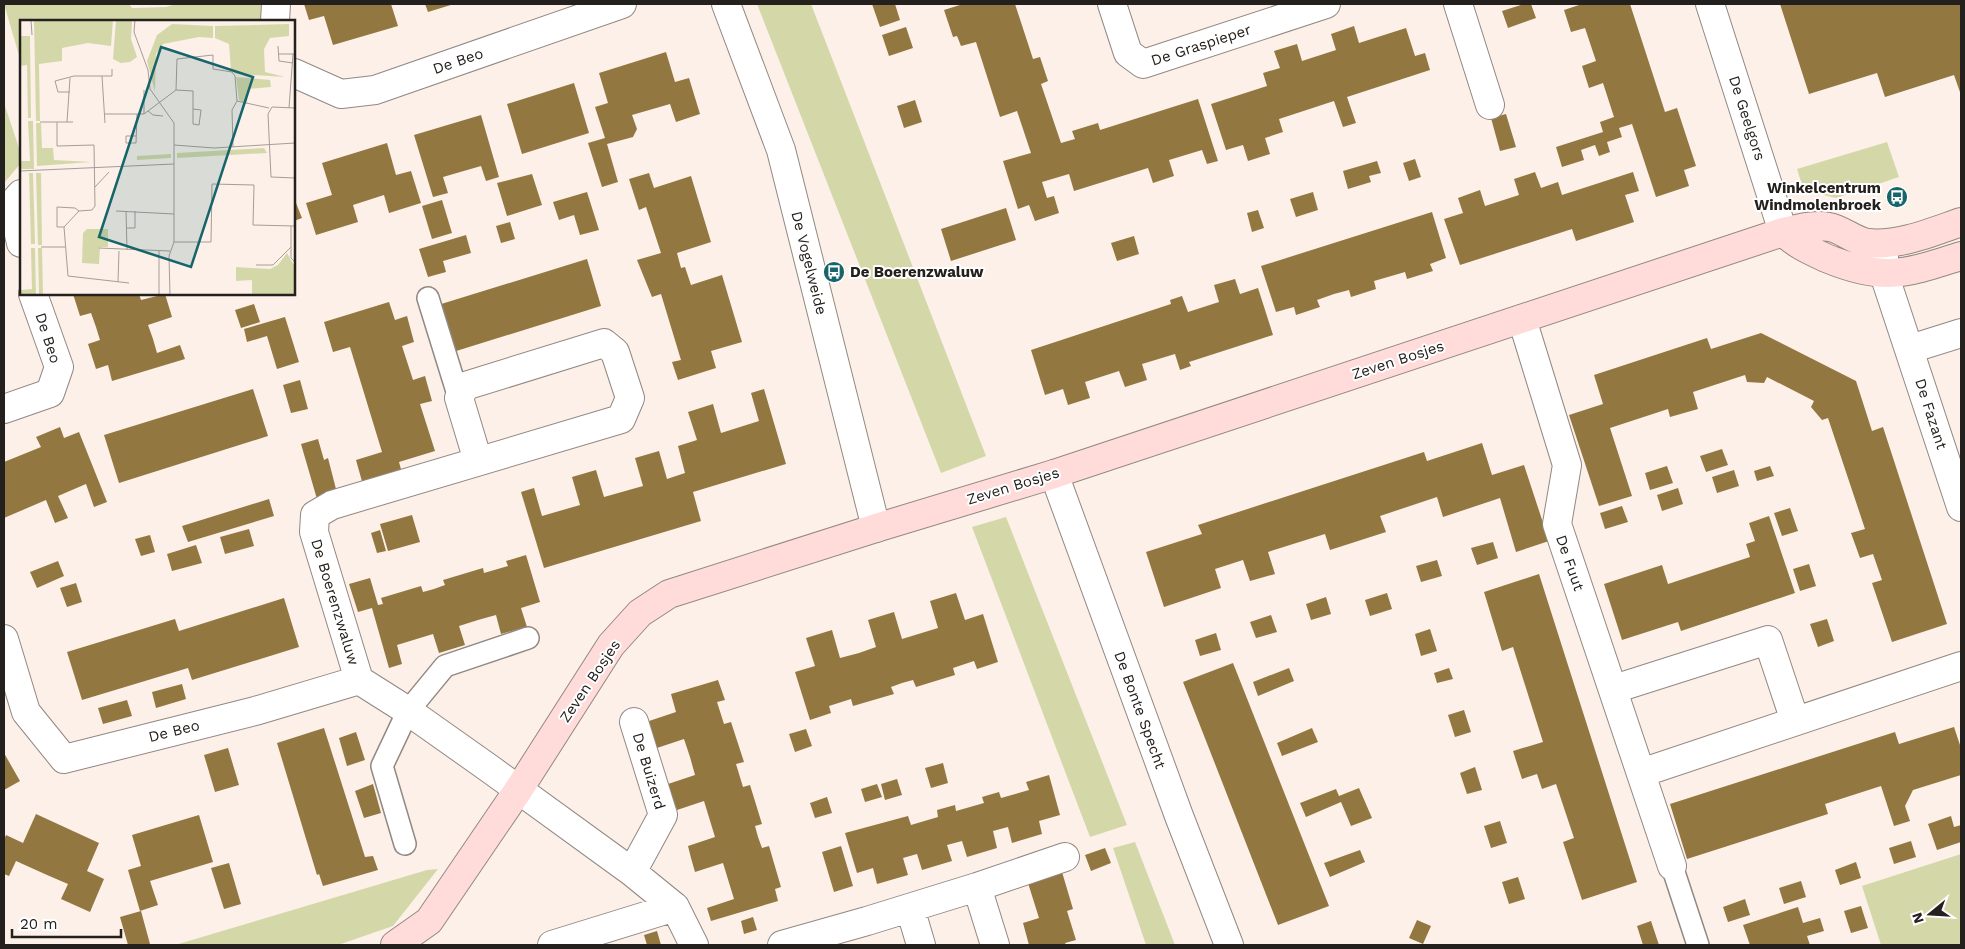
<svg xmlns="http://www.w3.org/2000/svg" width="1965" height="949" viewBox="0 0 1965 949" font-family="'Work Sans',sans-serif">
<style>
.green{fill:#d4d8a9}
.building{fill:#937740}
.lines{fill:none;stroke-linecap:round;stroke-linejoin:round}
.lane-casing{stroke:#928882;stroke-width:24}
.street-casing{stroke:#928882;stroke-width:30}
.secondary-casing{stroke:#928882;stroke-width:30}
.lane{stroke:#fff;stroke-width:21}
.street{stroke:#fff;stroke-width:28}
.secondary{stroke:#ffdcda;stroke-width:28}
.labels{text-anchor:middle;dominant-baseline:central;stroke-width:4;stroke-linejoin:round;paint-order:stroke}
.street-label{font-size:15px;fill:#24201d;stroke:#fff}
.poi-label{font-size:15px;font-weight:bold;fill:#24201d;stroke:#fff;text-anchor:end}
.inset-road{fill:none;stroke:#a69d97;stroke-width:1}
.view{fill:#16656a;fill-opacity:0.15;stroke:#16656a;stroke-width:2.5}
.inset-edge{fill:none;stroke:#24201d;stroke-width:2.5}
</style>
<rect width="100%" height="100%" fill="#fcf0e9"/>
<path class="green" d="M4,4H129L132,8L166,7L176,4H267L264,21H21V62Z
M757,4H811L986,456L941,473Z
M4,103L21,154V163L4,183Z
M1887,142L1899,177L1836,198L1815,193L1801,182L1797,169Z
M1006,517L1127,825L1090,837L972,527Z
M1135,842L1175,945H1146L1113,848Z
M1961,854V945H1881L1862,886Z
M438,869L393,926L338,945H175L427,870Z"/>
<path class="building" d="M304,4H391L398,26L333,45L324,16L309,20Z
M425,4H454L428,12Z
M872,4H895L900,20L880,27Z
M963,4H1015L1033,59L1040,57L1048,81L1041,84L1061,143L1075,139L1072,131L1098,123L1100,130L1198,99L1218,161L1207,164L1202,150L1169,160L1174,176L1153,183L1148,168L1074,191L1069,174L1042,182L1047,198L1054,196L1059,213L1035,221L1029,205L1018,209L1003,161L1031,153L1017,111L1000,117L976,42L961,46L957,36L953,37L944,10Z
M1524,4H1531L1536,18L1508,28L1502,11Z
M1578,4H1630L1665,112L1677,108L1696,166L1684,170L1689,186L1656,197L1632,124L1619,128L1622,137L1607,142L1610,152L1599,156L1595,145L1581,150L1584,160L1562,167L1556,147L1603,132L1600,122L1614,117L1603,83L1589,88L1582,66L1596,61L1585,28L1571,32L1564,10L1579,5Z
M1780,4H1961V95L1954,75L1885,97L1877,73L1809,94Z
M1354,26L1359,43L1406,28L1415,56L1425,53L1430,70L1347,97L1356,123L1343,127L1334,101L1279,119L1283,132L1265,138L1270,154L1248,161L1243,145L1226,150L1211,104L1267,86L1263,73L1280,68L1274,51L1297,44L1302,61L1336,50L1331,34Z
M906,27L913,48L889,56L882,35Z
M666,52L675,82L689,78L700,114L676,122L670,104L632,115L637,129L633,137L607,144L618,182L602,187L588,143L605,138L595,107L608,103L599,73Z
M574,83L589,133L522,154L507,104Z
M915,100L922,122L904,128L897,106Z
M1506,114L1516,147L1500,151L1491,118Z
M481,115L499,177L486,181L481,166L443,177L448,193L433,197L414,135Z
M387,143L396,175L411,171L421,203L389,213L384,195L353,205L358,222L316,235L306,203L332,195L322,163Z
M1415,159L1421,177L1409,181L1403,163Z
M1377,161L1381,173L1369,176L1371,182L1348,189L1343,171Z
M1535,172L1541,188L1558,182L1562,195L1633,172L1639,191L1625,195L1634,222L1576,241L1572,229L1460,265L1444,219L1463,213L1458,198L1480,190L1485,206L1519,195L1514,179Z
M649,173L654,188L691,176L711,242L677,253L681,268L685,267L691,285L722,275L742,342L711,351L716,368L678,380L672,362L681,360L661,294L652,297L637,260L661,253L646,207L639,210L629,179Z
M532,174L542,205L507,216L497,183Z
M587,192L599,230L580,235L574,215L559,220L553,202Z
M1313,192L1318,210L1296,217L1290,199Z
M294,198L302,218L294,221Z
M442,200L452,233L432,239L422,206Z
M1006,208L1016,240L951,261L941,229Z
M1258,210L1264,228L1252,232L1247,213Z
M1432,212L1446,258L1430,264L1433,271L1407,279L1405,272L1374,281L1376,289L1351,297L1349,290L1334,294L1317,300L1320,307L1296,315L1294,307L1276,312L1261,266Z
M510,222L515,239L501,243L496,226Z
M466,235L471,253L443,261L446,272L428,277L419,249Z
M1134,236L1139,254L1117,261L1111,243Z
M587,259L601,306L453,352L438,305Z
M1235,279L1240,294L1258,288L1273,335L1189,362L1191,366L1180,370L1175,354L1142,364L1147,380L1125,387L1119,371L1085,382L1090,398L1068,405L1063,389L1045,395L1031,350L1171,304L1170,300L1182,296L1188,312L1219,302L1214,285Z
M73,294H139L141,300L165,294L172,317L148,325L153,339L157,353L180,345L185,359L112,381L108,365L96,369L88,344L100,340L96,327L91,313L80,316Z
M389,302L395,320L407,316L414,342L402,346L413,380L425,376L432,401L420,404L435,451L399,462L402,473L363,485L356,460L382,452L350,347L333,352L324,322Z
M254,304L260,322L241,328L235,310Z
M285,317L299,362L277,369L267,336L247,342L244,329Z
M1761,333L1856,381L1872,431L1883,427L1947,624L1892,642L1872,583L1882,580L1873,554L1860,558L1851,533L1865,529L1828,418L1822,420L1811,407L1814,401L1767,377L1764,383L1747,382L1745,375L1693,392L1698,409L1670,417L1668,409L1610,428L1632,496L1599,506L1569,415L1603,404L1594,375L1707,338L1711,349Z
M300,380L308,409L291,413L283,385Z
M253,389L268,436L119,483L104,435Z
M764,389L786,464L693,492L701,521L544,568L521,492L534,488L542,516L580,505L572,477L596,470L604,497L643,486L635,458L659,451L667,479L685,473L678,446L697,440L688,412L713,404L721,433L759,421L751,393Z
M60,427L64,438L79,432L107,502L94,507L86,484L58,496L68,518L55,523L46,500L4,518V462L41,447L36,437Z
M318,439L324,460L328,458L337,493L317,499L301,444Z
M1482,443L1492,475L1524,465L1549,541L1516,552L1500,498L1443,517L1437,497L1380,516L1386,532L1330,550L1325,534L1268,552L1275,574L1250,581L1243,560L1215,569L1221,588L1164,607L1146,552L1202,534L1198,525L1424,452L1427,461Z
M1722,449L1728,465L1706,472L1700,456Z
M1667,466L1673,483L1650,490L1645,473Z
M1770,466L1774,476L1757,481L1754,471Z
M1734,470L1739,486L1717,493L1712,477Z
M1678,488L1683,504L1662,511L1657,495Z
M269,499L274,516L188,542L182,526Z
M1622,506L1628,522L1605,529L1600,513Z
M1790,508L1798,531L1782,536L1774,513Z
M412,515L420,542L388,551L380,524Z
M1769,516L1795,593L1681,631L1678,622L1622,640L1604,584L1662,565L1668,584L1750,557L1746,544L1755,541L1749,523Z
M249,529L254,546L225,554L220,537Z
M380,530L386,551L377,553L371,533Z
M150,535L155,552L141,556L135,539Z
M1493,542L1498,558L1477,565L1471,548Z
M196,545L202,563L172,571L167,554Z
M526,555L540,602L521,608L527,627L501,634L496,615L478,620L459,626L465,645L439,653L433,634L397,645L402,664L389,668L372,608L358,612L349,584L370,578L378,605L383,604L381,598L421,586L423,592L434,589L445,585L443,580L483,568L484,573L508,566L506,561Z
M1437,560L1442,576L1421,582L1416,566Z
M58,561L64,576L37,588L30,572Z
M1809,564L1816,586L1800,591L1793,569Z
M1539,574L1637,882L1582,900L1563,842L1574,838L1556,784L1542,789L1537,774L1522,779L1513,751L1543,742L1513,647L1502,651L1484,592Z
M76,583L82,602L67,607L60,588Z
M956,593L965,620L983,614L998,662L977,669L974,661L953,668L955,675L916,687L913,680L902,683L891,687L894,694L853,706L851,699L829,706L831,713L810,720L795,672L815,666L806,638L832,630L840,658L859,653L876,647L868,620L894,612L902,639L938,628L930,601Z
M1387,593L1392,609L1370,616L1365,600Z
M1326,597L1331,614L1311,620L1306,604Z
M284,598L299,647L192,680L188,668L82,700L67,652L175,619L179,631Z
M1271,615L1277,632L1256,638L1250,622Z
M1827,619L1834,641L1818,647L1810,624Z
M1430,629L1437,651L1421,656L1415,634Z
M1216,633L1221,650L1200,656L1195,640Z
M1233,663L1329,906L1278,925L1183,682Z
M1289,668L1294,681L1258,696L1253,682Z
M1449,668L1453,679L1437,683L1434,673Z
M718,680L725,700L717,702L724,724L731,722L744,762L736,764L743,787L750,785L762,824L755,826L758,837L762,848L769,846L781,887L775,889L778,901L711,921L707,908L734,899L723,863L695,872L691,858L688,846L715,837L704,801L677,810L668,784L695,775L690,757L684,739L657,748L649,721L676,712L671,694Z
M182,684L186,699L156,708L152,692Z
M127,700L132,716L103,724L98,708Z
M1464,710L1471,732L1455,737L1448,715Z
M1954,727L1961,748V775L1913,790L1905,806L1910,821L1894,826L1881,786L1825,804L1828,814L1687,859L1670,804L1895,732L1899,744Z
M324,728L365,857L373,856L378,870L323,886L319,874L317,875L277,743Z
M1312,728L1318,742L1282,756L1277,743Z
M806,729L812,746L795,752L789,734Z
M356,732L365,760L347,766L339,738Z
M228,748L239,785L215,792L204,755Z
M4,753L20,781L4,790Z
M943,763L948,783L931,788L925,768Z
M1475,767L1482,790L1467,794L1460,773Z
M1049,775L1060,815L1039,821L1042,834L1012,843L1008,827L993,831L997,848L967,857L962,841L947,845L952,861L922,870L917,854L903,858L908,875L877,884L873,868L857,873L845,833L908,816L911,825L938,817L937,810L955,805L956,811L984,803L982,797L999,792L1001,798L1029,790L1026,782Z
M897,779L902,795L885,800L881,784Z
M373,784L381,813L364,818L355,791Z
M877,784L882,797L865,802L861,789Z
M1359,788L1372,818L1351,826L1341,802L1306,817L1300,803L1336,789L1339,796Z
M827,797L832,813L815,818L810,803Z
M36,814L99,843L87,871L104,879L90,912L61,899L68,884L47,875L16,861L9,876L4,874V840L6,835L23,843Z
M199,815L213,862L150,881L158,905L140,911L128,870L141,866L132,835Z
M1951,816L1954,827L1961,825V842L1937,850L1928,824Z
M1500,821L1507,843L1491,848L1484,826Z
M1911,841L1916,857L1894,864L1889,848Z
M841,846L853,886L834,892L822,852Z
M1105,848L1111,863L1091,871L1085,855Z
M1360,850L1365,862L1330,877L1324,863Z
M1856,862L1861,878L1840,885L1835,870Z
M229,863L241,904L224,909L211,868Z
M1062,872L1073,909L1067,911L1076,940L1065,943L1066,945H1029L1023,923L1039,918L1028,883Z
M1518,877L1525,899L1509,904L1502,882Z
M1801,881L1806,897L1784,904L1779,888Z
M1745,899L1750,915L1728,922L1723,907Z
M1861,906L1868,928L1851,933L1844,911Z
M1798,907L1803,923L1820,918L1824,931L1807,936L1810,945H1750L1743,925Z
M141,911L150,944L128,945L120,917Z
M753,917L757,930L744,934L741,921Z
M1417,920L1431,926L1423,944L1409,938Z
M1651,921L1659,945H1643L1637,926Z
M657,931L661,945H647L644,935Z"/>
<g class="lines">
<g class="lane-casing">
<path id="lane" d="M428,298L459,398
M405,844L382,766L408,711L445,666L528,638
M1672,866L1698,945"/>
</g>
<g class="street-casing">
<path id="street" d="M726,4L781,150L876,528
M1112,4L1128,53L1143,64L1326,4
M1458,4L1490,105
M1710,4L1783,232
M275,21L276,4
M294,73L341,94L375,90L622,4
M21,194L12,204L21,243
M1884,251V274L1961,507
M1522,319L1567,465L1557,524L1672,866
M1910,349L1961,333
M4,409L50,393L59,367L33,294
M1054,474L1179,816L1229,945
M4,639L26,712L64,759L255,711L359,680L408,711L490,769L632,872L675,907L694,945
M359,680L314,532L315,515L332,505L621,419L630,398L615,352L604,343L465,386L459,398L478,461
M1614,689L1768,640L1795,721
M1641,773L1961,666
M632,872L663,815L634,722
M977,887L1065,857
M910,908L921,945
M552,945L675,907
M782,945L867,921L977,887L995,945"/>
</g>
<g class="secondary-casing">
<path id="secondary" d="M1783,232C1797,245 1809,250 1826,258C1884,282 1904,274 1961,256
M395,945L429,921L519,789L611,645L640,613L669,594L876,528L1054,474L1783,232C1797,229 1814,224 1829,227C1842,229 1854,241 1868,243C1899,246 1932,232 1961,222"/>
</g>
<use href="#lane" class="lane"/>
<use href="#street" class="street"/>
<use href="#secondary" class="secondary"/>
</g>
<defs>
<g id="bus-disc" transform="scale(1.125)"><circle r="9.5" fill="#16656a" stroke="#fff"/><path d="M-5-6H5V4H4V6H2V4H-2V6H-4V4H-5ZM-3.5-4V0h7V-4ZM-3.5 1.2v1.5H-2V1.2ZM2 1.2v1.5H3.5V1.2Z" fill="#fff"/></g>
</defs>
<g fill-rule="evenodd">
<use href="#bus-disc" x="1897" y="197"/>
<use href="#bus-disc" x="834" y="272"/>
</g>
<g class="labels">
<g class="street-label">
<text transform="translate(1201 45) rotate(-18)">De Graspieper</text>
<text transform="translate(458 61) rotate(-19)">De Beo</text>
<text transform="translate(1747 118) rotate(72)">De Geelgors</text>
<text transform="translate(809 263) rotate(76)">De Vogelweide</text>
<text transform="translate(48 338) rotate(72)">De Beo</text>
<text transform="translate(1398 360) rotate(-18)">Zeven Bosjes</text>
<text transform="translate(1931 414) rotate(72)">De Fazant</text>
<text transform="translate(1013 486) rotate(-17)">Zeven Bosjes</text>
<text transform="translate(1570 563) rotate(71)">De Fuut</text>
<text transform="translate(335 602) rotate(73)">De Boerenzwaluw</text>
<text transform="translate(590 681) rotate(-56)">Zeven Bosjes</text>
<text transform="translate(1140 710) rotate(70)">De Bonte Specht</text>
<text transform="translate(174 731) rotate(-14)">De Beo</text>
<text transform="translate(649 771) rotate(73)">De Buizerd</text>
</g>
<g class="poi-label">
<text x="1881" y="188">Winkelcentrum<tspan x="1881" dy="17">Windmolenbroek</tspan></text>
<text x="850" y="272" text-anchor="start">De Boerenzwaluw</text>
</g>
</g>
<g transform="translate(20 20)">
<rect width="275" height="275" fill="#fcf0e9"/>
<path d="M14,0H93L91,26L68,23L42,28V41L19,44L20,101H16ZM96,0H112L111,19L117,37L110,42L101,43L93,39ZM152,4L193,6V18L179,17L143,24L136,34L135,72L127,41L137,15ZM269,4V16L250,18L244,29L245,52L265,57L216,54L211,50L209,24L195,18V6ZM0,16H10L11,98H8L7,45L0,46ZM216,57L250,60L251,67L228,69L227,84L219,80ZM8,101H13L14,149H0V141H10ZM16,103H21L22,128H33L34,140L71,142L17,146ZM244,128L247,133L157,138V133ZM151,134V138L117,140V136ZM9,153H13L15,224H11ZM16,153H21L22,225H18ZM67,209H88V227H80L79,244L62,243L63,213ZM11,228H15L16,275H0V270L12,269ZM18,228H22L23,275H19ZM267,233L275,247V275H232V260L216,261V247L250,249L258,245Z" fill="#d4d8a9"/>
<path class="inset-road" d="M11,0L12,15M115,0L114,12L128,50L130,69L154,103V222L149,236L150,275M258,26L259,41L273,43M259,34H275M82,56L85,103M156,70L173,71V104L179,105L181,90L173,89M50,72H38L35,61L54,56H92V49M217,81L249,88M269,88L273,34M275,88L252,87L248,94L251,157L275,158M128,91L133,95L143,96M85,94H124L156,70L157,39L193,35V49L212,52L215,56L217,81L212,90L213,127M124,94V70M20,102H37M47,102L50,58M116,116H106V123H116L117,94M154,125L194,128L275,123M0,151L154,144M75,167L89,152M96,191L154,194M106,191L107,230M271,206V238L275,242M44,207L59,191L72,190L75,186L74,125L37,126V102H53M44,207L48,256L109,263M44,207H37V187L55,188L59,191M107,208H115V191M154,222H191L192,164L234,165L233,205L275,206M21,227H45M79,228L150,231M236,245H253L271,227M98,262L99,231M139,275V231"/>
<path class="view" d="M141,27L233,57L171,247L79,217Z"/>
<rect width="275" height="275" class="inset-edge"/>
</g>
<rect width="1965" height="949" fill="none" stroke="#24201d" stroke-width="10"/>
<g transform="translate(1930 914) rotate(252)" stroke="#ffffff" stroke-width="4" paint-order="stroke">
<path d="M0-4L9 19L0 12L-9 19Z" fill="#24201d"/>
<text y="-8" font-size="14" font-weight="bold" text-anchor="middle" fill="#24201d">N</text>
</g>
<path d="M12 929v8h109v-8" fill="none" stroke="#24201d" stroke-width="2.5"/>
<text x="20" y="929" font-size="15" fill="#24201d" stroke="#ffffff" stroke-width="4" paint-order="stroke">20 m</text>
</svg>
